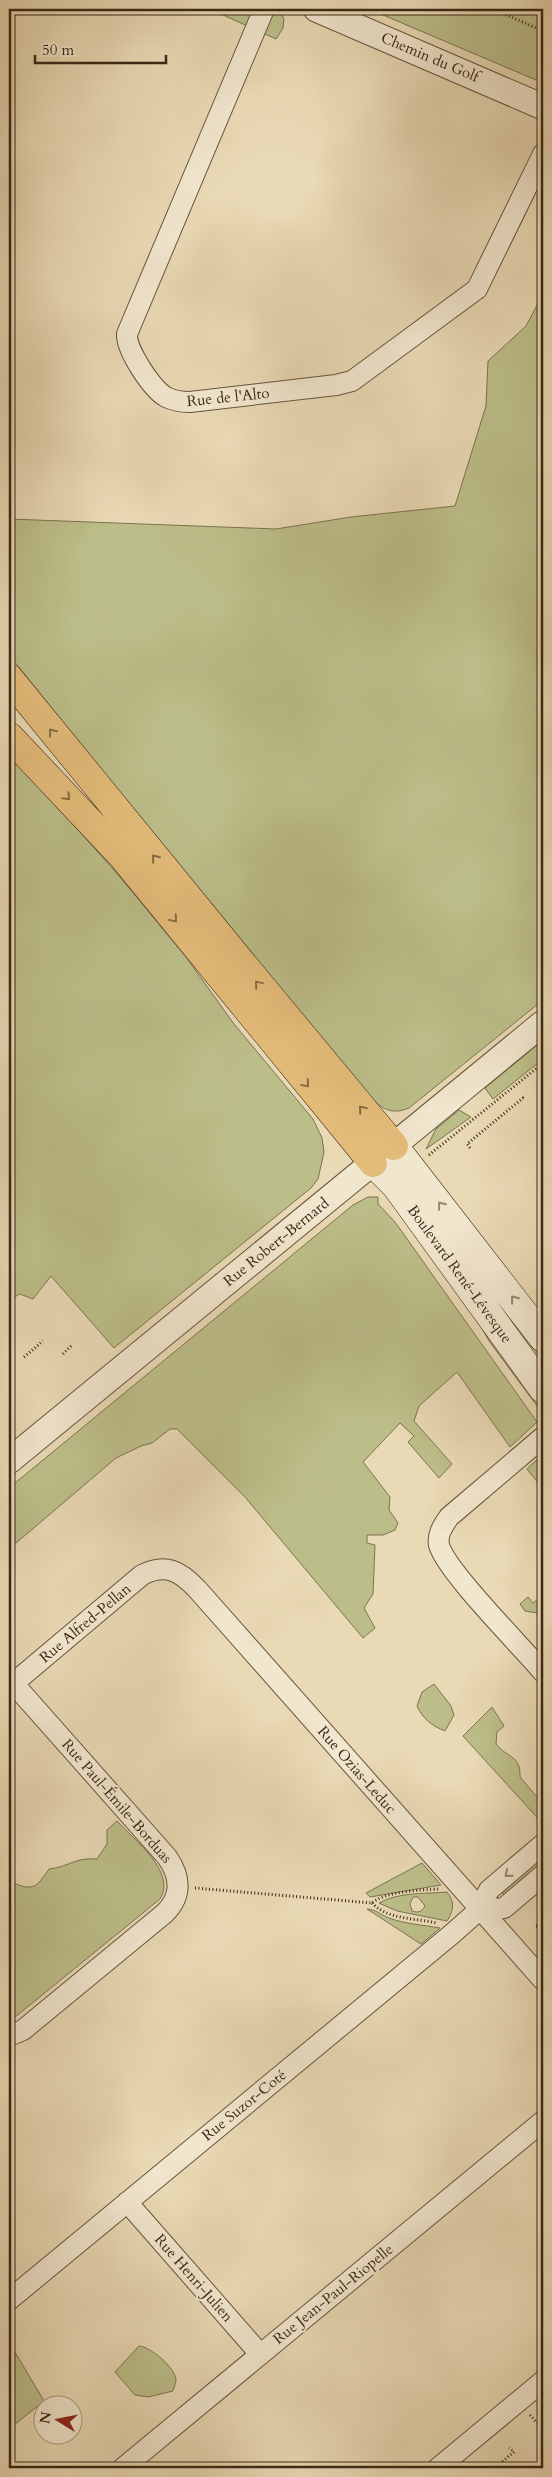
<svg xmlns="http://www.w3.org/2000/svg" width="552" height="2477" viewBox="0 0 552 2477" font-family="Cardo,serif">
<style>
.green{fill:#bcbe89;stroke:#7b7350;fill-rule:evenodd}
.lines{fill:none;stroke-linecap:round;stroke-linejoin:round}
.minor-casing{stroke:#66543e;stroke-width:22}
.tertiary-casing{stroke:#66543e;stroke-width:27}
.secondary-casing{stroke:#3a2816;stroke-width:29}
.motorway-casing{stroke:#3a2816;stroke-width:29}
.path{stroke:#3a2816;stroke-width:3;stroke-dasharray:1 2.5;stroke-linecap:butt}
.minor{stroke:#f1e6ce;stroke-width:20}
.tertiary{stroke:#f1e6ce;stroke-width:25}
.secondary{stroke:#f1e6ce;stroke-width:28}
.motorway{stroke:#e4bc7a;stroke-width:28}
.oneway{stroke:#866b43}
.oneway2{stroke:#968772}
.labels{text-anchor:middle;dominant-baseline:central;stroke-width:4;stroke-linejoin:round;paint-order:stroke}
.street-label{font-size:15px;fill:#3a2816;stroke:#f1e6ce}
</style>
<rect width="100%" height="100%" fill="#e9d9b4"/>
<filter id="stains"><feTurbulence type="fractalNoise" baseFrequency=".004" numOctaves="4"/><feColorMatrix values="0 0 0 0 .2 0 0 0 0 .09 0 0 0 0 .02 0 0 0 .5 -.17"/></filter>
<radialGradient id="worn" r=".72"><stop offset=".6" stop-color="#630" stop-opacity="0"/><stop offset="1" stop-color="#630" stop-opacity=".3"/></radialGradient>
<path class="green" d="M210,9H276L284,18L283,28L276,39Z
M369,9H543V83Z
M543,294V1000L409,1108C394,1114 386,1111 374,1101L146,826L9,655V519L276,529L351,517L455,506L486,406L488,361L526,326Z
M9,752L120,877L186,957L234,1024L313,1119L322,1138L324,1152L318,1179L311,1188L114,1348L51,1276L33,1299L20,1294L9,1300Z
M543,1040V1059L493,1099L485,1088Z
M459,1110L471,1117L426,1149L436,1129Z
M368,1197H378V1204L395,1222L537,1422L510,1447L457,1372L419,1406L414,1421L452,1464L439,1478L408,1442L414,1436L400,1423L363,1462L390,1497L389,1510L398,1523L395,1530L383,1535H367V1543L375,1545L373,1594L364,1608L375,1628L363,1638L245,1497L177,1429H170L152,1443L141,1446L116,1458L9,1549V1488L353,1205Z
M506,1311L543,1355V1369L502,1314Z
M478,1321L533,1392L539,1403L540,1410L489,1341Z
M543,1454V1489L527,1469Z
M543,1595V1614L525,1611L520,1604L528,1597L533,1603Z
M434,1684L451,1706L454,1715L445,1731C432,1726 423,1719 417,1706L422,1692Z
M492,1707L504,1726L497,1732L496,1744C507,1758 521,1755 520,1777L543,1804V1824L463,1736Z
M117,1821C134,1840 177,1872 160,1899L9,2022V1881C32,1891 35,1890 49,1869C69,1867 75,1857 97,1859L107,1844V1830Z
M543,1856V1864L507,1895L502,1893Z
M422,1863L441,1885L370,1897L366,1893Z
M447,1892C455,1902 454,1910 447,1921L397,1911L379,1903C398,1892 425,1894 447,1892ZM413,1897H418L425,1906C422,1912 418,1913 412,1911L410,1904Z
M367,1909C375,1909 381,1915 389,1918C405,1924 423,1925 440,1928L421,1944Z
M9,2342L44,2401L9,2429Z
M139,2346C151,2347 174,2367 176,2379C176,2383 174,2387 173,2391L148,2397L135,2395L115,2372Z"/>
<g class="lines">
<g class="minor-casing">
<path id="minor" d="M264,9L127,334C126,350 152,389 166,397C174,401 181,402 190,402L336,385L352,381L477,289L543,154
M543,1437L449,1517C443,1526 437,1534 439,1545C446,1571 522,1647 543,1672
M9,1687L142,1575C166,1563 180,1571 197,1589L543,1980
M479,1910L504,1908L543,1875
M9,2036L23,2030L165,1913C182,1896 181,1877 167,1857L13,1683
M127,2202L260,2354
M9,2300L452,1934L479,1910L489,1890L543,1844
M123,2468L543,2121
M438,2468L543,2381"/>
</g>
<g class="tertiary-casing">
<path id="tertiary" d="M316,9L543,107
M9,1461L543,1023"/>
</g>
<g class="secondary-casing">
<path id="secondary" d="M394,1146L543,1338
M373,1163L396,1186L543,1389"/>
</g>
<g class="motorway-casing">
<path id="motorway" d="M9,678L242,963L394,1146
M9,736L122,856L373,1163"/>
</g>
<path class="path" d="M493,9L543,31
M470,1148L467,1144L523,1098L525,1100
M429,1155L543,1063
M63,1354L72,1345
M24,1357L43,1341
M195,1888L372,1903C386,1891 421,1890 439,1889
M372,1903C388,1920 416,1918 437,1923
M536,1926L543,1927
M530,2415L541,2427L543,2425
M497,2466L514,2452L509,2448"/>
<use href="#minor" class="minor"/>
<use href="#tertiary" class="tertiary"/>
<use href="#secondary" class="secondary"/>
<use href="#motorway" class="motorway"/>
</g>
<defs><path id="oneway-chevron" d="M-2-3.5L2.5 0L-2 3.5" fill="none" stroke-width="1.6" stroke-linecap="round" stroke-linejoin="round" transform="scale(1.25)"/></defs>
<g class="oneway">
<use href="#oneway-chevron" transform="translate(52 732) rotate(-129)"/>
<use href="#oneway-chevron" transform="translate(67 797) rotate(47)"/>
<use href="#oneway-chevron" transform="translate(155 858) rotate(-129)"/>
<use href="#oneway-chevron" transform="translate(174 919) rotate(50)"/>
<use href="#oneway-chevron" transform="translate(258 984) rotate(-130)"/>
<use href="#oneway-chevron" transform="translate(306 1084) rotate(50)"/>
<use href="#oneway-chevron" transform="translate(362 1109) rotate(-130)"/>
</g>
<g class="oneway2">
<use href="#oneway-chevron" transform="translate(441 1205) rotate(-128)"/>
<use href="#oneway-chevron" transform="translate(514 1299) rotate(-128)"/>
<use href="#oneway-chevron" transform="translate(508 1874) rotate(140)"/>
</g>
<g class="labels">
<g class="street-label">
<text transform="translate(430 57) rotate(23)">Chemin du Golf</text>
<text transform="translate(228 397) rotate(-6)">Rue de l'Alto</text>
<text transform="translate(276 1242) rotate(-39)">Rue Robert-Bernard</text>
<text transform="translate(460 1274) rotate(54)">Boulevard René-Lévesque</text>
<text transform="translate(85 1623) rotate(-40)">Rue Alfred-Pellan</text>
<text transform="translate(357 1770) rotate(49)">Rue Ozias-Leduc</text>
<text transform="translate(117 1801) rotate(49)">Rue Paul-Émile-Borduas</text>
<text transform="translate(244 2105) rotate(-39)">Rue Suzor-Coté</text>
<text transform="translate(194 2278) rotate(49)">Rue Henri-Julien</text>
<text transform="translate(333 2294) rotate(-39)">Rue Jean-Paul-Riopelle</text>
</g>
</g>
<rect width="552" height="2477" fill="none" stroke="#e9d9b4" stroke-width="30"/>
<rect x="10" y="10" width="532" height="2457" fill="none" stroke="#3a2816" stroke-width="2.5"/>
<rect x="15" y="15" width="522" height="2447" fill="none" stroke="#3a2816"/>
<g transform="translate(58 2420) rotate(280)"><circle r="24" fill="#f1e6ce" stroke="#a89a84"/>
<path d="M0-4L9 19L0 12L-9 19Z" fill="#8f2418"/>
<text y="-8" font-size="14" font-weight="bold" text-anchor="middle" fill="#3a2816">N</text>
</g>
<path d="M35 55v8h131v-8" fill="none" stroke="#3a2816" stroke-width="2.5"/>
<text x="42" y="55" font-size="15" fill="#3a2816" stroke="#f1e6ce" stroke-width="4" paint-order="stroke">50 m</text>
<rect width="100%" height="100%" filter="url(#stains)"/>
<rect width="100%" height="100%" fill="url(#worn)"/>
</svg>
